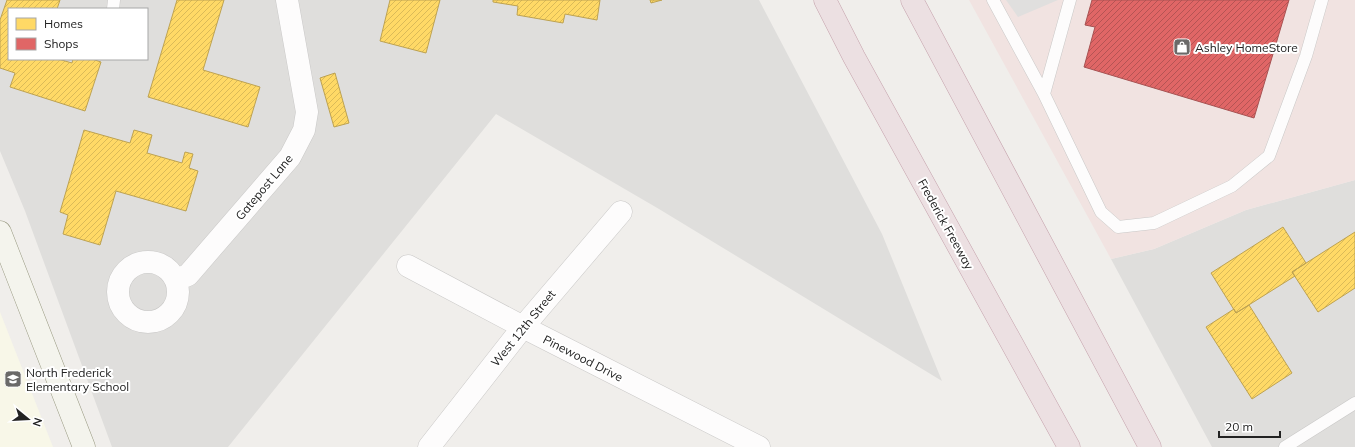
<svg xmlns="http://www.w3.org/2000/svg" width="1355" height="447" viewBox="0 0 1355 447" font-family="Mulish,sans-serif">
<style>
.residential{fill:#dfdedc;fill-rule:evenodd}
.commercial{fill:#f1e3e1}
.education{fill:#f8f7e8}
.parking{fill:#e0dfde}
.homes{fill:url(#homes-hatch);stroke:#bda252}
.shops{fill:url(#shops-hatch);stroke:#a75252}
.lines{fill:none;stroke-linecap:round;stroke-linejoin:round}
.lane-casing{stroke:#c9c8c7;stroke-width:13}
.street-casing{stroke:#c9c8c7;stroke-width:23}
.secondary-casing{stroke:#999a82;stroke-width:23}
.highway-casing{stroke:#c5a2ac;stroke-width:23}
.lane{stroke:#fdfcfc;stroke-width:12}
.street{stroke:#fdfcfc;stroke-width:22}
.secondary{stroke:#f4f4ed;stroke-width:22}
.highway{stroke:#ece0e2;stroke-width:22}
.labels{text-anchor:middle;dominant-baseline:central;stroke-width:4;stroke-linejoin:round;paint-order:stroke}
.poi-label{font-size:12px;fill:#222;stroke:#fff;text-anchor:start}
.street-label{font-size:12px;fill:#222;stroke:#fff}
</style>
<defs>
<pattern id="homes-hatch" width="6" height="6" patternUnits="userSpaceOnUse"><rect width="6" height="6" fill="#ffd966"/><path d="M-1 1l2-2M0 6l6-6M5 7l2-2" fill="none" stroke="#daba58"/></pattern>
<pattern id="shops-hatch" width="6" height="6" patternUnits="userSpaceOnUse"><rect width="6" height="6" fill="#e06666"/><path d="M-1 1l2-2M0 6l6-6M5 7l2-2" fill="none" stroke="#b55454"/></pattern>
</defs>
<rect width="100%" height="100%" fill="#f0eeeb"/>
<path class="residential" d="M0,0H759L882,234L942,381L659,209L496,114L228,447H112L25,211L0,151ZM9,9H147V59H9Z
M1355,180V447H1212L1111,259L1154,249L1246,210Z"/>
<path class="commercial" d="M969,0H1355V180L1246,210L1154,249L1111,259Z"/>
<path class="education" d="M0,312L53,447H0Z"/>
<path class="parking" d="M1006,0H1058L1018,17Z"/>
<path class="homes" d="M7,0H60L57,9H9V59H58L72,63L73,59H92L101,62L85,111L10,87L15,73L0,68V20Z
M177,0H224L203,70L260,87L248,127L148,97Z
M390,0H440L426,53L380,41Z
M493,0H600L597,20L565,14L563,23L517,15L518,6L493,2Z
M650,0H662L651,3Z
M335,73L349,123L334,127L320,78Z
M84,130L130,143L134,130L152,135L147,153L182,163L185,152L193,154L189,168L198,171L186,211L116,191L100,245L63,234L68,215L60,212Z
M1283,227L1306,263L1292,272L1295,276L1236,313L1211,273Z
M1355,232V288L1318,312L1292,272Z
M1249,305L1292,373L1252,399L1206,327L1234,309L1236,313Z"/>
<path class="shops" d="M1092,0H1289L1254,118L1084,67L1095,27L1085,25Z"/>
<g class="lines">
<g class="lane-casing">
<path id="lane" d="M993,0L1044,94L1101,212L1118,227L1154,223L1232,186L1269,156L1306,56L1322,0
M113,9L114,0
M1044,94L1070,0
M1285,447L1355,403"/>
</g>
<g class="street-casing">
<path id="street" d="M118 292a30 30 0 1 1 60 0a30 30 0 1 1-60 0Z
M408,266L523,327L759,447
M176,280L188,275L290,157L304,130L307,112L287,0
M429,447L523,327L621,212"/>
</g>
<g class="secondary-casing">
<path id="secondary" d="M0,232L84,447"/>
</g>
<g class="highway-casing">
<path id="highway" d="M825,0L854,57L1069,447
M912,0L1150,447"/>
</g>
<use href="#lane" class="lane"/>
<use href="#street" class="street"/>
<use href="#secondary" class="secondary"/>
<use href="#highway" class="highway"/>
</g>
<defs>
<g id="shop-square" transform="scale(0.9)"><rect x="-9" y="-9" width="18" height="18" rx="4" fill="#6a6968" stroke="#fff"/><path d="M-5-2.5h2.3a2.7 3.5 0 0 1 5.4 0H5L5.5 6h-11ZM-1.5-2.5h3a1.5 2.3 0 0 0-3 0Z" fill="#fff"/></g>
<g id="school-square" transform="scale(0.9)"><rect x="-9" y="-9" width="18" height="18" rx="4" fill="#6a6968" stroke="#fff"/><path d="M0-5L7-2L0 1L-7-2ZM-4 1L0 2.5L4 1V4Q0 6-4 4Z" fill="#fff"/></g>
</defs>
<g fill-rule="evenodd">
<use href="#shop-square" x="1182" y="47"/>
<use href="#school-square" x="13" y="379"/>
</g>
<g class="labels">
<g class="poi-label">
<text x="1195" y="47">Ashley HomeStore</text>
<text x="26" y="372">North Frederick<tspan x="26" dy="14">Elementary School</tspan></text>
</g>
<g class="street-label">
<text transform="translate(264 187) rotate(-50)">Gatepost Lane</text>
<text transform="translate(946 224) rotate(61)">Frederick Freeway</text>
<text transform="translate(523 328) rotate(-51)">West 12th Street</text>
<text transform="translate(583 358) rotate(27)">Pinewood Drive</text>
</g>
</g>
<rect x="8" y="8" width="140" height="52" fill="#ffffff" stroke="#a7a7a7"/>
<rect x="16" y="18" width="20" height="12" fill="#ffd966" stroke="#a7a7a7"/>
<text x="44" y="28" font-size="12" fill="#222222">Homes</text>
<rect x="16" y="38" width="20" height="12" fill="#e06666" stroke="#a7a7a7"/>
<text x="44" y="48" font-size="12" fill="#222222">Shops</text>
<g transform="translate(28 419) rotate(108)" stroke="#ffffff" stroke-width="3" paint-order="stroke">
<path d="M0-3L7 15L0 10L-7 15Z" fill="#222222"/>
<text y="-6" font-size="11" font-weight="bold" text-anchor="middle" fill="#222222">N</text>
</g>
<path d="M1219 431v6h61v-6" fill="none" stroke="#222222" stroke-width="2"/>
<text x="1225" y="431" font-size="12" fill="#222222" stroke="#ffffff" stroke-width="3" paint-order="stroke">20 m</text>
</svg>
